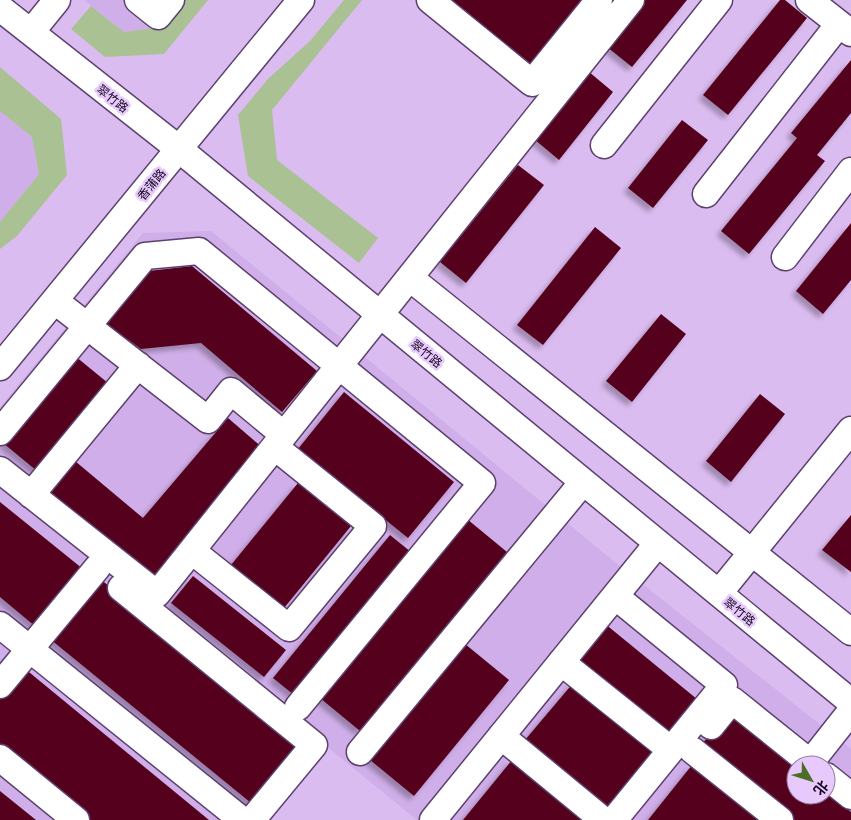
<svg xmlns="http://www.w3.org/2000/svg" width="851" height="820" viewBox="0 0 851 820" font-family="Barlow,'Noto Sans SC',sans-serif">
<style>
.built{fill:#d0aee9;fill-rule:evenodd}
.green{fill:#a9c193}
.building{fill:#55051e;filter:url(#shadow)}
.lines{fill:none;stroke-linecap:round;stroke-linejoin:round}
.minor-casing{stroke:#5c416e;stroke-width:29}
.minor{stroke:#fff;stroke-width:26}
.labels{text-anchor:middle;dominant-baseline:central;stroke-width:5;stroke-linejoin:round;paint-order:stroke}
.street-label{font-size:12px;fill:#13081a;stroke:#e8c9fe}
</style>
<defs>
<filter id="shadow"><feDropShadow dx="-4.5" dy="4.5" stdDeviation="2.5" flood-color="#0004"/></filter>
</defs>
<rect width="100%" height="100%" fill="#dbbcf1"/>
<path class="built" d="M84,0H183L161,27L124,32Z
M0,111L32,137L39,174L0,222Z
M211,231L621,567L851,749V820H417L325,745L262,820H0V407L143,233ZM796,765H826V795H796Z"/>
<path class="green" d="M183,0H208L164,54L105,57L71,29L91,6L124,32L161,27Z
M344,0H362L272,110L277,160L378,238L359,263L248,176L238,115L268,79L310,41Z
M0,67L61,119L67,175L17,236L0,249V222L39,174L32,137L0,111Z"/>
<path class="building" d="M445,0H588L531,70Z
M645,0H687L632,67L607,47Z
M780,0H785L807,18L728,115L703,95Z
M851,60V113L817,155L825,161L749,254L721,231L797,138L791,133Z
M588,71L613,92L559,160L534,139Z
M682,120L708,140L653,208L628,188Z
M518,165L544,185L466,283L440,262Z
M851,223V280L823,314L796,291Z
M595,227L621,248L543,345L517,325Z
M192,266L317,371L282,412L201,343L141,349L101,320L140,272Z
M661,314L686,334L632,402L606,381Z
M75,356L108,383L37,471L3,443Z
M344,392L454,482L408,538L298,449Z
M760,394L785,414L731,482L706,461Z
M228,418L264,449L152,583L47,495L75,461L143,518Z
M298,483L351,526L284,608L231,565Z
M0,502L83,569L36,627L0,597Z
M851,515V572L822,550Z
M467,519L507,552L360,731L320,698Z
M390,535L411,552L294,695L273,678Z
M193,576L286,650L264,677L171,603Z
M99,578L305,748L256,807L50,639Z
M604,623L703,704L673,741L574,661Z
M459,639L509,680L414,796L364,755Z
M24,668L209,820H87L0,749V698Z
M574,682L660,754L611,812L525,740Z
M729,712L796,767V795H826V791L851,812V820H795L702,744Z
M512,760L584,820H463Z
M692,765L761,820H648Z
M0,791L36,820H0Z"/>
<g class="lines">
<g class="minor-casing">
<path id="minor" d="M138,0L158,16L171,0
M430,0L532,83L599,0
M809,0L851,33
M0,8L179,149L851,702
M31,32L57,0
M604,145L719,0
M706,194L839,24
M785,257L851,171
M410,278L851,632
M55,301L208,420L231,391L284,435
M0,367L301,0
M0,432L145,256L199,251L482,483L298,707
M0,470L157,594L631,0
M31,495L138,365
M192,551L289,628L373,526L275,447
M121,588L314,745L252,820
M719,593L851,430
M0,625L242,820
M561,662L671,750
M0,685L97,568
M711,726L732,700L813,765
M501,736L603,820
M692,750L780,820
M360,752L583,482
M0,758L76,820
M810,763L851,711
M826,776L851,796
M433,820L658,543
M614,820L724,685L615,596"/>
</g>
<use href="#minor" class="minor"/>
</g>
<g class="labels">
<g class="street-label">
<text transform="translate(113 98) rotate(38)">翠竹路</text>
<text transform="translate(151 184) rotate(-51)">香蒲路</text>
<text transform="translate(427 353) rotate(39)">翠竹路</text>
<text transform="translate(740 611) rotate(39)">翠竹路</text>
</g>
</g>
<g transform="translate(811 780) rotate(129)"><circle r="24" fill="#e8c9fe" stroke="#937ca3"/>
<path d="M0-4L9 19L0 12L-9 19Z" fill="#4b6d24"/>
<text y="-8" font-size="14" font-weight="bold" text-anchor="middle" fill="#13081a">北</text>
</g>
</svg>
